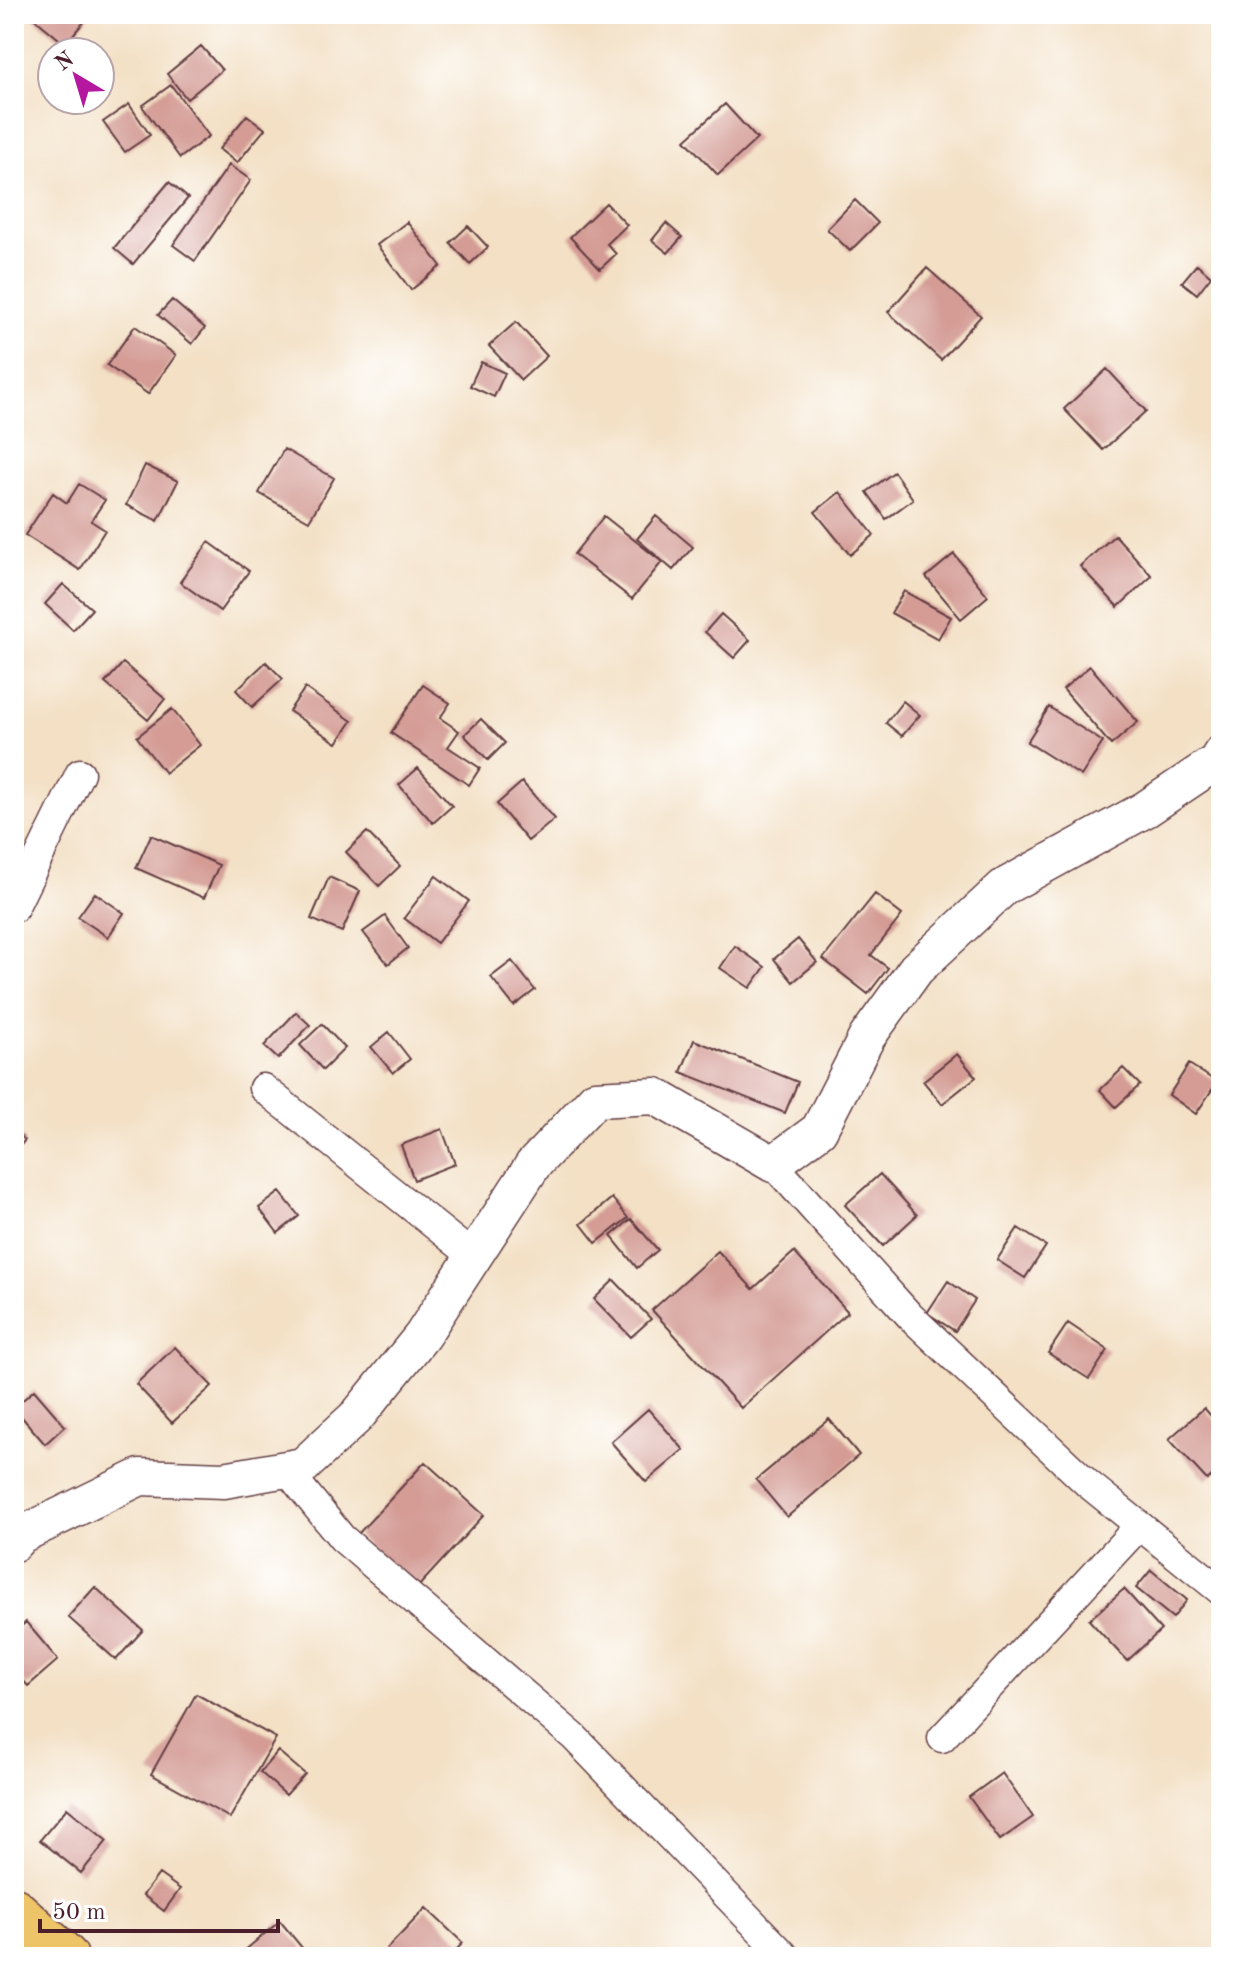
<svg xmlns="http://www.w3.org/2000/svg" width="1235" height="1971" viewBox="0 0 1235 1971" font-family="'Old Standard TT',serif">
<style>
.building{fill:#d49c95}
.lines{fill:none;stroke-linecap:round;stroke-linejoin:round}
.minor-casing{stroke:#633c42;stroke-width:31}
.tertiary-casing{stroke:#633c42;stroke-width:39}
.primary-casing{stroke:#633c42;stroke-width:47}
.minor{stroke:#fff;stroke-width:28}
.tertiary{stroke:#fff;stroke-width:36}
.primary{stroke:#eec469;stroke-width:44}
</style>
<rect width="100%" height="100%" fill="#fff"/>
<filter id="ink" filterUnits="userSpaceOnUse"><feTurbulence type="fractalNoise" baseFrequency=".0125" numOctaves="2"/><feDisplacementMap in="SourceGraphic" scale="16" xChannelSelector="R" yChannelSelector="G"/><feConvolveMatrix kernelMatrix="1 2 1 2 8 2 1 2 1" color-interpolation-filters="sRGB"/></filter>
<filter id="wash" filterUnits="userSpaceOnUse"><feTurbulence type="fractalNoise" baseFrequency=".006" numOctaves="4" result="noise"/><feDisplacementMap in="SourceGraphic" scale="32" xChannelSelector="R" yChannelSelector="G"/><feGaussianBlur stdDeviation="1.8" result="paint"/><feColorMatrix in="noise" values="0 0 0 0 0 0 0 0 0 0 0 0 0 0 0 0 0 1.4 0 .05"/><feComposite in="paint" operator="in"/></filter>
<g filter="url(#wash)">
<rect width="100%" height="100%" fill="#f3e0c5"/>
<g id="blocks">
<path class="building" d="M29,14H91L65,44Z
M609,14H635L619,26Z
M1206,14H1221V31Z
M201,46L222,70L187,99L167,74Z
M171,85L209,136L180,158L142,106Z
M129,104L150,135L125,152L103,122Z
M725,104L757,139L718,175L685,140Z
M247,115L265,129L237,163L219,149Z
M229,165L251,180L195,261L173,245Z
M169,182L188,198L133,264L114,248Z
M855,200L878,223L850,251L827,229Z
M606,203L627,225L607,244L616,254L600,269L570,237Z
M407,222L441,266L411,290L377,245Z
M666,223L682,237L668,253L652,240Z
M468,226L488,247L470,264L450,243Z
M1197,264L1211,276L1197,294L1182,282Z
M927,268L981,316L941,360L888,312Z
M172,300L205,328L192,344L158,315Z
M516,322L547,356L521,380L489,346Z
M135,326L176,355L148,394L107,365Z
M481,362L505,373L494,397L470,386Z
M1107,369L1146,411L1103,450L1064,409Z
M284,449L334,478L309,521L259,493Z
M145,465L178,481L158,521L126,505Z
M894,472L913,499L886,519L867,492Z
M79,484L105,500L91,521L105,530L80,570L25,535L53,493L67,503Z
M840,492L874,535L850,555L815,512Z
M604,516L662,562L632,599L574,554Z
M656,516L693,547L673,570L637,539Z
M1115,535L1152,576L1118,607L1080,566Z
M209,542L249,571L220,611L180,582Z
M954,554L988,596L961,619L926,577Z
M63,584L92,609L73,630L45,604Z
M904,591L951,617L938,639L891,613Z
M721,614L750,640L734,658L705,632Z
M266,662L283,679L252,707L236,690Z
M123,663L165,699L148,720L105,683Z
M1090,666L1138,722L1111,745L1063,689Z
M423,685L450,703L440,718L459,731L448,747L480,768L469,785L391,733Z
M305,688L352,721L337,743L289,711Z
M903,701L920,715L902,736L886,723Z
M1049,707L1103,742L1081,776L1027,742Z
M172,709L200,745L165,773L137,737Z
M481,719L505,743L488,760L464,735Z
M418,768L452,806L433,823L399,785Z
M522,782L555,819L528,841L497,804Z
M367,832L400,866L379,886L346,852Z
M151,835L219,865L204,898L136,868Z
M436,876L469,901L437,943L404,918Z
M329,877L360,891L342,932L311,919Z
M95,893L124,913L108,937L78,917Z
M875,894L902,915L871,955L888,968L868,994L823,959Z
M385,916L408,948L388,964L363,932Z
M798,939L817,962L793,982L774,959Z
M735,946L765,967L750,988L720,968Z
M512,961L535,990L514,1006L491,977Z
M296,1012L310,1025L278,1059L264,1046Z
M322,1024L345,1048L323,1070L300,1045Z
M389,1032L410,1059L393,1073L371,1047Z
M694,1040L798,1082L785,1113L681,1072Z
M957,1054L976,1077L942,1104L923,1081Z
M1189,1064L1217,1082L1196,1114L1169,1095Z
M1123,1068L1140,1085L1116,1107L1100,1090Z
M442,1129L455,1164L414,1180L401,1145Z
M14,1130L25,1140L14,1153Z
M880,1174L917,1215L883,1246L845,1205Z
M280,1192L299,1216L278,1233L259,1208Z
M612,1198L628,1218L596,1243L581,1224Z
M631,1219L658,1250L637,1268L611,1236Z
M1018,1228L1046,1246L1025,1278L997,1260Z
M718,1251L753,1289L794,1252L848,1312L741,1408L652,1310Z
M614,1280L651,1319L631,1337L594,1299Z
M948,1281L975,1300L955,1331L927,1313Z
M1068,1323L1108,1350L1089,1379L1048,1353Z
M175,1347L212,1386L172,1423L136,1384Z
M34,1390L65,1426L45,1444L14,1408Z
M1204,1408L1221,1427V1468L1207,1480L1169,1439Z
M648,1409L684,1450L646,1482L611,1442Z
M829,1419L859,1455L787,1517L756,1480Z
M425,1462L484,1515L416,1589L357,1535Z
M1151,1570L1187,1600L1173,1618L1136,1588Z
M95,1587L143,1630L116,1660L68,1617Z
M1124,1589L1161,1630L1127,1661L1089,1620Z
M26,1622L58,1660L28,1686L14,1670V1633Z
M196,1694L276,1738L230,1818L151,1774Z
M278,1751L305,1774L286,1795L260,1772Z
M1002,1773L1033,1817L1000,1840L969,1797Z
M67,1808L107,1841L81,1873L40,1840Z
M159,1874L180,1889L164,1911L143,1895Z
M426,1908L463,1943L449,1957H379Z
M280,1921L308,1955L237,1957Z"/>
</g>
</g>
<g filter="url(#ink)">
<use href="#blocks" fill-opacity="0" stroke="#633c42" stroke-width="2"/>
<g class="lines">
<g class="minor-casing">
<path id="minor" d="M14,908L80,773
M263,1088L473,1256
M773,1164L910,1316L1087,1483L1221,1591
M286,1469L342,1538L574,1737L786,1957
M942,1738L1138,1527"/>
</g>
<g class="tertiary-casing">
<path id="tertiary" d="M14,1543L21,1535L140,1477L224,1480L303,1466L357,1416L422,1336L533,1165L595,1099L655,1096L773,1164L819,1130L867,1037L916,969L1004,887L1146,809L1216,762L1221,754"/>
</g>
<g class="primary-casing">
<path id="primary" d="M14,1910L66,1957"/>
</g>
<use href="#minor" class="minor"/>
<use href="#tertiary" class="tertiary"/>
<use href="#primary" class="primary"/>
</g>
</g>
<rect width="1235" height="1971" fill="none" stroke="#fff" stroke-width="48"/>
<g transform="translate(76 76) rotate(322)"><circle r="38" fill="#ffffff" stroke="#b7a5aa" stroke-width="2"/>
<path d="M0-6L14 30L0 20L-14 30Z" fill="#b5179e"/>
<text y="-12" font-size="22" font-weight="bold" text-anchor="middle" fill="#4a1f2b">N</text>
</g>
<path d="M40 1919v12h238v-12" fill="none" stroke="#4a1f2b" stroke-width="4"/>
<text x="52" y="1919" font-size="24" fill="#4a1f2b" stroke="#ffffff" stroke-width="6" paint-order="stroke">50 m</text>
</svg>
